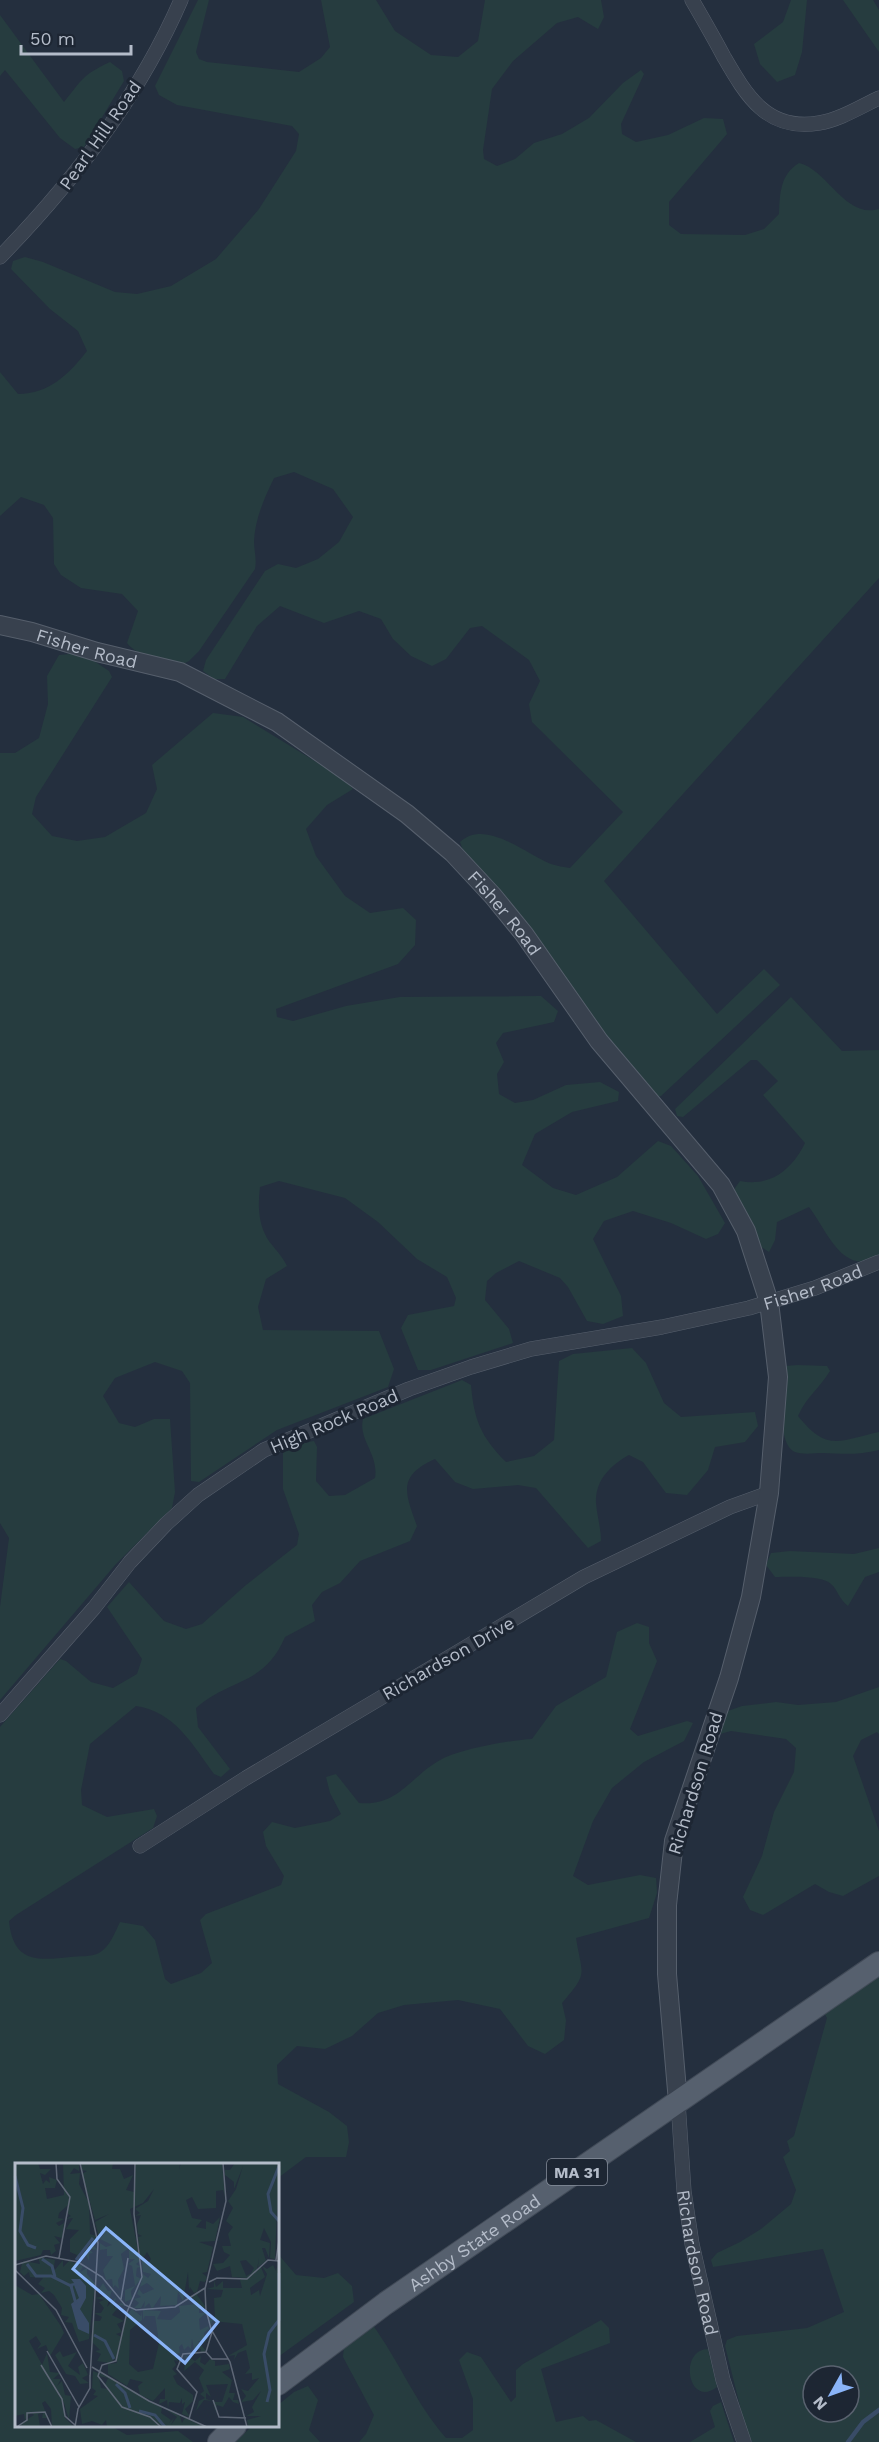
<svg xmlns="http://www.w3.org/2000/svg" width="879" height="2442" viewBox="0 0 879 2442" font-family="'Work Sans',sans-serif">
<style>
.green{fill:#263c3f;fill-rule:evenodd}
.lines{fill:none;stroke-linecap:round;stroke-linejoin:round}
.stream{stroke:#394c67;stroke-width:4.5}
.minor-casing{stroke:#565f6c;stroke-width:15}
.tertiary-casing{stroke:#565f6c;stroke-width:20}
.primary-casing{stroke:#414a57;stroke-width:24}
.minor{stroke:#38414e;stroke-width:14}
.tertiary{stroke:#38414e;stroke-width:18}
.primary{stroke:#56606e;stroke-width:22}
.labels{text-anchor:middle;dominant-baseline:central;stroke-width:6;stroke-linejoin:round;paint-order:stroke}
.shield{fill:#1d2633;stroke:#878f9c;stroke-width:1.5}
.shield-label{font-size:16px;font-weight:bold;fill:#b4bcc9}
.street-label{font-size:18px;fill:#b4bcc9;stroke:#1d2633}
.inset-river{fill:none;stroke:#394c67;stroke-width:3}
.inset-road{fill:none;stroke:#5e6776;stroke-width:1.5}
.view{fill:#8ab4f8;fill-opacity:0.15;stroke:#8ab4f8;stroke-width:3}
.inset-edge{fill:none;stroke:#b4bcc9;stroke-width:3}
</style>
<rect width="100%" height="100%" fill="#242f3e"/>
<path class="green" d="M198,0H209L196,52L199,59L207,62L299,72L321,58L330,47L321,0H376L395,31L431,55L458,57L478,41L485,0H601L604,17L598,29L578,17L557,23L513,61L492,89L483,150L484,159L497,166L515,159L534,143L562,134L589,118L623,83L641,70L644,74L621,124L622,134L636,142L668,135L704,118L723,119L727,134L669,202V225L681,234L745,235L764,229L779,214C780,193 780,175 799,163C828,170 845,219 879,209V578L604,881L717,1014L764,969L780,985L661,1096L655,1097L651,1094L465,856L460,842C485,818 526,854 551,864C557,866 564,867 570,868L623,812L532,722L529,704L540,681L529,660L482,626L470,628L446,659L432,666L411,656L393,639L381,619L359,611L324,623L280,606L257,626L225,679H214L203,671L206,660L265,571L278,564L296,568L318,559L339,542L353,517L333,489L294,472L274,478C265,497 255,518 254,541C254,551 257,559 255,569L199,651L189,661L181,665C163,660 139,658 127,643L138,611L122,594L81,588L61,575L54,564L53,518L44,505L21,497L0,516V372L18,394C49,394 69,374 87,351L78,331L50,309L11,269L13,261L25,257L43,262L115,292L137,294L171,286L216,259L259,209L296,151L299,134L292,126L177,105L159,95L155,86Z
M791,0H807L802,52L795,75L777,82L760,64L754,44L783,22Z
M843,0H873L879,10V52Z
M0,15L64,102C82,80 82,75 110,62L122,71L124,81L84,147L75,149L60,138L5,70L0,76Z
M82,653L109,671L112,677L36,797L32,814L52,836L77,841L105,837L146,813L157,789L152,765L213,713L243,717L344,779L353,789L327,805L306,829L316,856L345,896L370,913L403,908L416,920L415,945L398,964L276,1009L277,1017L293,1021L346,1006L400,997L541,996L558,1011L554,1022L503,1033L496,1043L504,1062L497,1074L499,1094L515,1103L533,1100L566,1085L600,1082L619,1092L618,1101L572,1112L535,1134L522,1165L553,1188L576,1195L617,1177L658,1141L671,1146L698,1176L725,1223L718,1234L706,1239L671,1223L633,1211L604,1221L593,1239L621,1296L623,1316L603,1324L587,1321L568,1287L560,1278L519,1261L496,1273L487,1281L485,1300L509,1329L513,1343L431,1370H418L401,1328L408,1315L454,1306L456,1298L447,1277L417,1259L378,1222L345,1198L279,1181L260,1187C258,1203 258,1219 265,1234C269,1244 281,1253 287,1266L266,1279L258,1307L263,1330L379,1331L394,1369L388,1387L277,1430L199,1482L191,1481L190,1383L182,1371L155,1362L115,1378L103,1396L119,1423L135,1427L154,1419H170L175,1492L172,1508L116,1564L0,1700V1607L9,1538L0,1523V753H15L39,738L48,704L47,676L59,655Z
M791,997L842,1051L879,1050V1257C842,1276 828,1232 809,1207L777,1222L775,1240L769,1252L758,1245L735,1194V1188L740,1181C770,1187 792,1170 805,1143L763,1095L778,1081L757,1060H751L683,1117L677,1116L675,1109Z
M632,1348L646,1363L664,1403L681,1417L755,1412L758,1426L745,1442L715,1447L708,1470L687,1495L666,1493L643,1462L629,1455C611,1465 595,1480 596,1503C597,1516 601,1528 601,1541L588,1548L536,1488L518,1485L473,1489L455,1482L435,1459C397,1476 405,1493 417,1526L410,1541L360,1561L340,1583L322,1592L312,1605L315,1621L285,1637C264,1686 230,1678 196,1708L198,1727L230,1769L221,1777L214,1774C193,1745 174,1711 136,1706L90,1744L81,1790L82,1805L107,1817L154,1809L157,1816L153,1828L16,1915L9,1921C13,1962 36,1961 70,1957C78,1956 92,1957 99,1953C110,1947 115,1932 120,1922L143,1926L155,1940L165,1979L171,1984L201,1973L212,1963L200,1920L206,1914L281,1885L284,1876L266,1846L263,1832L272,1822L295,1828L330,1821L341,1814L330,1793L326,1777L336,1774L359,1803C399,1807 411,1775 442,1759C462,1749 510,1740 532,1739L556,1706L606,1677L617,1632L637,1623L649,1627V1643L657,1661L630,1729L638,1736L687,1721L693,1723L684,1741L644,1762L612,1788L593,1821L573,1876L588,1885L640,1875L656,1878L657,1893L649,1918L576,1938C582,1976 589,1972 562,2003L566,2020L564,2040L545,2054L528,2046L500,2009L458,2000L404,2005L378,2013L352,2036L325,2049L297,2046L277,2065L278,2084L329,2112L347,2126L349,2142L346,2157H306L278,2178V2164H16V2426H111L127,2435L178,2431L193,2442H0V1727L60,1659L66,1661L91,1682L113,1688L137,1674L142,1659L107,1607L129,1582L164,1621L186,1629L202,1624L246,1585L297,1545L299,1534L283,1489V1452L298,1444L314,1441L317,1447L316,1481L329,1496L345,1495L375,1478C379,1454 358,1440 363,1419L462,1380L471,1385C474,1420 481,1437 506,1462L534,1456L554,1440L559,1361L573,1354Z
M798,1365L827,1366L830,1371C819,1389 807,1396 798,1416C827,1452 838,1441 879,1432V1450C860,1455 843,1454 823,1453C815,1453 803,1455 795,1452C775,1444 784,1385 785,1366Z
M879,1548V1572L865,1577L848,1606C838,1598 838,1590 831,1584C822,1575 788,1577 775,1577L766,1565L771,1553L790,1551L854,1554Z
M879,1687V1734L877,1732L861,1740L853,1756L879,1831V1876L843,1896L829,1892L815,1884L763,1915L750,1910L743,1897L762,1856L774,1812L794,1772L796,1748L786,1739L731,1731L720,1734L715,1727L725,1712L742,1706L776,1702L798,1705L836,1702Z
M879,1970V2442H752L745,2426L725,2346L727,2340L737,2336L807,2328L844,2312L823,2249L713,2267L711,2260L717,2253L740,2242L761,2229L791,2204L796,2190L783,2157L790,2151L787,2141L794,2136L827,2018L822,2009ZM813,2376H849V2412H813Z
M278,2254L296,2275L324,2278L338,2273L352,2286L354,2302L278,2357Z
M601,2320L609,2328L610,2343L541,2369L556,2422L583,2416L589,2421L596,2420L636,2442H359L366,2434L374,2415L343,2357L345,2337L372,2324C399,2361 416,2404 446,2438H462L473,2430V2399L459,2360L467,2352L481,2357L511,2402L516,2397V2370L523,2364Z
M708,2349L717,2387C688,2409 678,2350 708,2349Z
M308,2386L318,2400L309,2430L320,2442H236L252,2426H278V2405L294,2392Z
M721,2402L734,2442H690L715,2427L710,2411L713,2406Z"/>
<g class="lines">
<path class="stream" d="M848,2442L863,2422L879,2410"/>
<g class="minor-casing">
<g id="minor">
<path d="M692,0C703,19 714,38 724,57C746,95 767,132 819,123C839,120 860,107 879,98"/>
<path d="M0,257C73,182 139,97 181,0"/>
<path id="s1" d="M0,1715L94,1608L130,1562L166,1524L198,1495L264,1450L409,1389L471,1367L531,1349L662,1327L749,1308L815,1288L879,1262"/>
<path d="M140,1846L246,1778L584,1577L730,1507L769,1493"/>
<path id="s2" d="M678,2102L684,2191L692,2244L723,2380L744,2442"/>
</g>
</g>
<g class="tertiary-casing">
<g id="tertiary">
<path id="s3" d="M0,625L32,632L97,652L180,672L277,722L407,814L453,853L493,896L524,934L599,1041L721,1185L746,1231L769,1302L778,1377L769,1493L751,1597L729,1678L674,1841L667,1905V1974L678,2102"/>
</g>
</g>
<g class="primary-casing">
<g id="primary">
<path id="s4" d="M278,2384L386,2303L879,1963"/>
<path d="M219,2442L235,2426"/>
</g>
</g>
<use href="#minor" class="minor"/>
<use href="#tertiary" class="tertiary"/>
<use href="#primary" class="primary"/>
</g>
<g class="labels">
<rect class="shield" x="547" y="2159" width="60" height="26" rx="4.5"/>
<g class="shield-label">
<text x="577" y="2172">MA 31</text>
</g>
<g class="street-label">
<text transform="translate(100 135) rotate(-55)">Pearl Hill Road</text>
<text stroke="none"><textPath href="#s3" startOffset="90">Fisher Road</textPath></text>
<text stroke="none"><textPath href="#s3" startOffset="594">Fisher Road</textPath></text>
<text stroke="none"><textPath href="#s1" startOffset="951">Fisher Road</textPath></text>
<text transform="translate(334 1421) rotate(-23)">High Rock Road</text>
<text transform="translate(448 1658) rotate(-30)">Richardson Drive</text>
<text transform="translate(695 1783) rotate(-73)">Richardson Road</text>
<text stroke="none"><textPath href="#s4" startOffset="242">Ashby State Road</textPath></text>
<text stroke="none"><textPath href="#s2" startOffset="162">Richardson Road</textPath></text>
</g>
</g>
<g transform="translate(15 2163)">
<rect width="264" height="264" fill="#242f3e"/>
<path d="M0,0H23L25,6H36L30,12L25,10L28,21L31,17L35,20L34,14L42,17L40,25H30L32,36L49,32L48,0H64V8L59,5L55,11L65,10L64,21L74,40L75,71L81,73L78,82L83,87L74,86L78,90L74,91V98L71,92L61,97L62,92L55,89V76L64,67L51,66L58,55L51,56L56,53L52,50L53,42L44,50L43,55L49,56L41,60L44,63L49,60L47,75L39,73L45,80L39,82L41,88L36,92L35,87H28L26,92L0,98ZM66,0H98L97,6H105L109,16L118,12L111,27L119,29L120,0H165L164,7L166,0L207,1L210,33L208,27L201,28V45L183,46L177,34L171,37L177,55L187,57L181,64L191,66V58L198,61L205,54L200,78L184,79L198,84L192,109L187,110L192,114L190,119L185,118L182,129L179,130L175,124L174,127L173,109L168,138L163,129L162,142L145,143L146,133L137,146L134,140L129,145L130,138L126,145H119L124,140L119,136L126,134L122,131L124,126L128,131L139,126L132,120L125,124L128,111L133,115L136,111L128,109L126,93L133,100L136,96L132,89L129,94L125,92L123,74L127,73L123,71L122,61L126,52L120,53L125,50L120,46L133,38L139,26L128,40L115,46L125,98L121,101L126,104L122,105L121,113L126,116L116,128L117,136L110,139V127L120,123L117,103L113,101L120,96H114V85L106,91L109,106L103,117L104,126L100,122L98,125L97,116L91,117L88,107L98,93H92V86L85,87V80L91,84L97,82L85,76L89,71L84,74L80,59L94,51L80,57L67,11L72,8L67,7ZM220,0H264L260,96L255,95L256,79L249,65L245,77L255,80L254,95L250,85H247L251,98L243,104L244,95L242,106L235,112L239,105L231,97L225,98L232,115L217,114L215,103L202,108L198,101L208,100L215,92L209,89L207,83H216L213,71L218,64L211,58L218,45L213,38L221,26L228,3L219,26V19L210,12V7H215ZM23,94L40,97L38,109L48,97V104L54,98L68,103L65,109L72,105V111L80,120L74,176L64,179L57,160L50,159L54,154L46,152L47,145L39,132L34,128L26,130L30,125L23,121L28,115L15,114L14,109L9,113L5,109L7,100L0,104L9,98L25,101ZM264,98V264H233L232,257L246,253H231L239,249L237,244L246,228L238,237L226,239L231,233L226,226L233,228L244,215L237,217V210L230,211L235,205L231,187L223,190L219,197L220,192L213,193L232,182L227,161L197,158L196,162L194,157L200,156L199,135L206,134L208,127L191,126L199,124V117L201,124L208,118V125H227L225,117L246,104L250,114L235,125L236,132L244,127L245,133L252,111L247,103L252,106L258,102L261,108ZM88,120L93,128L97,127L92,144L101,134L99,145L106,140L111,143L105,142L97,152L109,158L102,161L107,169L101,171L106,174L102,193L112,151L117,146L126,153L127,148V157L115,167L114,201L123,209L138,206L144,180L140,153H130L128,157V147L146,148L142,156L156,157L165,149L164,143L180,141L177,134L187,126H189L182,132L191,144L184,146V150H191L184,156L185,167L193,163L196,170L193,166L189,170L191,179L183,178L191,188L185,190L186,186H179L177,176L176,186L173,183L169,187L167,181L164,184L165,190L160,192L163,198L159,197L161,202L157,206L162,211L158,213L162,221L178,232V238L170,246L175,254L167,251L170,239L167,241V235L165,240L154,239L153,245L152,237L144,241L145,236H150V225L138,238L125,232L123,223L128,219L115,216L112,223L93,211V201L102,200V194L95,200L82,198L86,191L80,188L85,187L76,178L78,158H85L87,154L79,150H86L89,145L84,139L89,137L80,135L90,133L83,128ZM0,122L17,132L24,131L46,163L49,170L35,193L31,182L22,186L26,181L21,173L14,178L47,238L50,255L59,264H37L36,246L30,238L27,240L33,255H27L28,250L23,251L25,264L3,262L19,252L16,249L10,257L9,251L0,253ZM45,188L48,194L62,189L53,203L65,212L63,204L68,200L73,212L67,215L74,220L65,221L60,213L51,211L40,192ZM32,190L35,209L45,210L38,216H46L42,223L47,218L50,232L56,233L54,257L49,240L27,202ZM170,192L180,198L186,193L185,199L190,202L195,196L200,198V203L214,201L215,206L207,209L217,217L214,230H220L218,237H223L224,241L218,239L214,234L208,244L202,242L200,249L199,239H207L213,221L191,222L196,234L191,230V236L197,238L189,237L181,248L184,238L190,235L185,231L189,228L184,215L189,207L180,199L169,208L170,200L166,199L172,198ZM78,208L83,210L86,225L92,226L109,246L90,222L93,215L84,213L86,210L147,245L146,250L156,257L154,260L159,255L154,251L159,255L156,262L162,254L149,245L165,253L167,260L170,255L190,264H92L91,257L87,262L77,258L67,261L65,246L83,233L78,232L81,228L77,225Z" fill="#263c3f"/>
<path d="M56,116H65L71,123V135L65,146L74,160V171L63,166L56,141L64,135L59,122L57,125L54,121L59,120Z" fill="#394c67"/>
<path class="inset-river" d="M264,3L253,31L256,49L264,58M0,13L8,45L5,68L13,82L21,85M27,96L37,103L40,114M61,97L78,75M12,101L21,113H36L56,123L61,141M79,172L90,178L99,196M101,221L110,230L115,245M252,239L255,227L249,191L254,170L264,157V110M124,248L140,252L150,264"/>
<path class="inset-road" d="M41,0L42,16L55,34L44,95M65,0L83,80L75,215M120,0L119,51L127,114L112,149L101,198L87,202L83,213L107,244L135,254L146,264M208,0L211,38L190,126L191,147L196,166L215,199L232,264M261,97L264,77M0,102L31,93L63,99L87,114L110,142L121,147L160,144L190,125M0,107L41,147L72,205M194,119L202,115L232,116L253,97L264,98M106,136L113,95M32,188L64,244M191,189L197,196H213M191,189L197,169M26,202L47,236L50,253L60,262M77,204L134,238L192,264M198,237L204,254L231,255M174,256L182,229L162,206L168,191L191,189M3,263L12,257V250L30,249L37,264M60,264L63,246L75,225V212"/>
<path class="view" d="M91,65L203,159L170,200L58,106Z"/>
<rect width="264" height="264" class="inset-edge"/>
</g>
<g transform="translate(831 2394) rotate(230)"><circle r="28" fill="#1d2633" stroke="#59626f" stroke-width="1.5"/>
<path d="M0-4.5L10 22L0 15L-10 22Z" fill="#8ab4f8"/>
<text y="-9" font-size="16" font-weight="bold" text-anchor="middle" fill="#b4bcc9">N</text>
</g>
<path d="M21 45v9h110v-9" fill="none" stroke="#b4bcc9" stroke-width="3"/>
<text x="30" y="45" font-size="18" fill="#b4bcc9" stroke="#1d2633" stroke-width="4.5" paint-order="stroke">50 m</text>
</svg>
